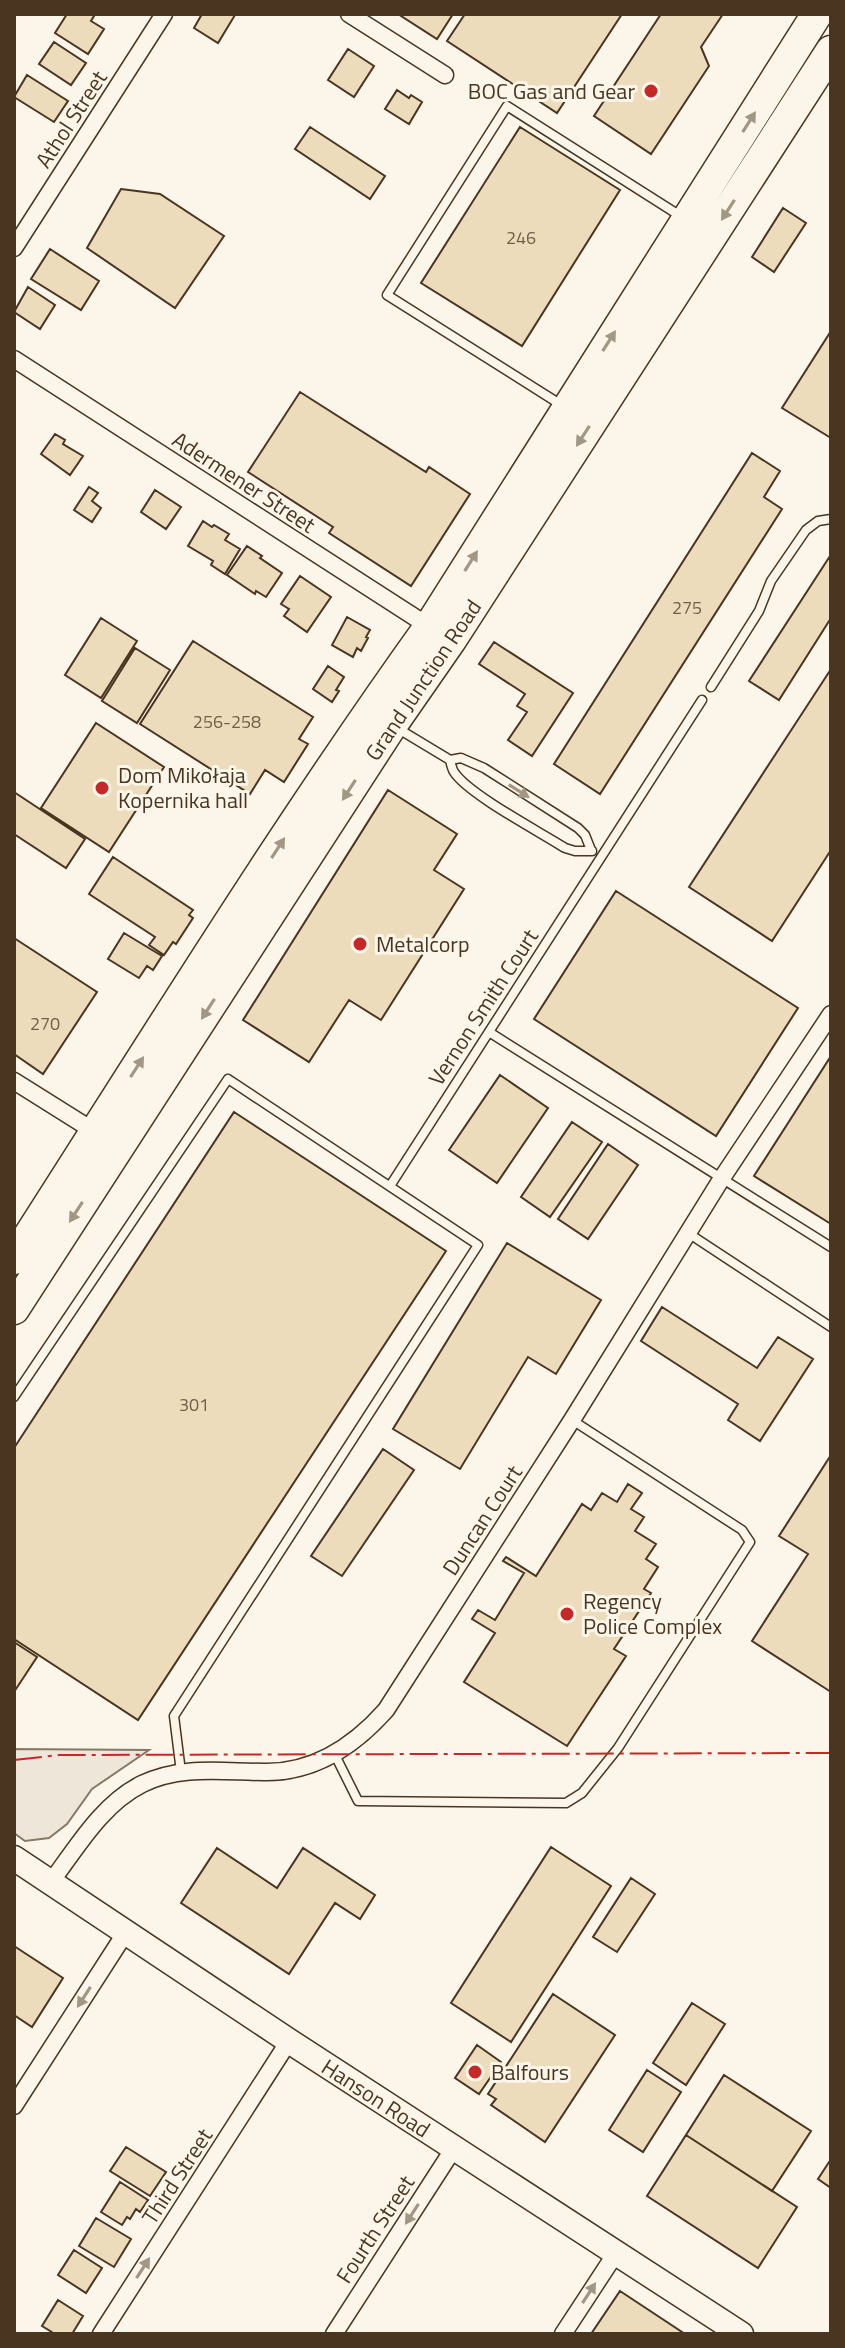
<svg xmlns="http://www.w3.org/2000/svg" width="845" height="2348" viewBox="0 0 845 2348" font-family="'Titillium Web',sans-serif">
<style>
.green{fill:#ede6d9;stroke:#887966;stroke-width:2}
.building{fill:#ecdcbc;stroke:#4a3520;stroke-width:2}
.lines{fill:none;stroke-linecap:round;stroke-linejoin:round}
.lane-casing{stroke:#4a3520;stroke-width:11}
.street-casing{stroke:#4a3520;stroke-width:19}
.secondary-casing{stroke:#4a3520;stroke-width:27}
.highway-casing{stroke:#4a3520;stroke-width:33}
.lane{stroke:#fbf6e9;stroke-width:8}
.street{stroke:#fbf6e9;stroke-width:16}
.secondary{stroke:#fbf6e9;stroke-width:24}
.highway{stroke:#fbf6e9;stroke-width:30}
.power{stroke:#c62828;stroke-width:2;stroke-dasharray:28 6 4 6;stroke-linecap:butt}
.oneway{fill:#a29684}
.poi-dot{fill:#c62828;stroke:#fbf6e9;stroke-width:3}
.labels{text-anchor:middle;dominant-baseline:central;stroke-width:6;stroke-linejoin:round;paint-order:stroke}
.number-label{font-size:18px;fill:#725f47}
.poi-label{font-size:22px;fill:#4a3520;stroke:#fbf6e9;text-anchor:start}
.street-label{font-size:22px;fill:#4a3520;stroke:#fbf6e9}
</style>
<rect width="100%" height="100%" fill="#fbf6e9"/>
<path class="green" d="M14,1749L149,1750L92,1789L67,1824L49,1838L25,1841L14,1833Z"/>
<path class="building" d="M67,14H91L94,16L91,21L104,29L88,54L55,33Z
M202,14H234L235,15L218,43L194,28Z
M398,14H453L437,39Z
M465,14H622L557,113L447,41Z
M661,14H723L701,47L709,66L651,154L594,116Z
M54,42L86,63L71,85L39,64Z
M348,49L374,66L354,97L328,80Z
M27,75L68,101L54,122L14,97Z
M397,90L409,98L411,95L422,102L409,124L385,109Z
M310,127L385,176L370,199L295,149Z
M520,127L620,190L522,346L421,283Z
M121,189L160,194L224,236L175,308L87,248Z
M783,208L806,223L774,272L752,257Z
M50,249L99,281L81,310L31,279Z
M28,287L55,305L40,329L14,312Z
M831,331V438L782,408Z
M300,392L426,472L429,467L470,494L411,586L329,533L333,527L248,472Z
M55,434L65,440L63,444L83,456L70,475L41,454Z
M752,453L780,471L764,497L782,509L600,794L554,764Z
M89,487L98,493L92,501L101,508L92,522L74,510Z
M155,490L181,507L166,529L141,512Z
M203,521L212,527L214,525L229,534L225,540L240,549L225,574L211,565L213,561L188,546Z
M247,546L262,556L260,558L282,573L266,597L256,591L255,594L227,575Z
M830,556L831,618L779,700L749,681Z
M300,576L331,597L307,632L284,616L289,609L281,604Z
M347,617L370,630L366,637L368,638L361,651L357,648L353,657L332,645Z
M101,618L137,641L101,698L65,675Z
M193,641L313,717L299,739L308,744L284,782L265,770L250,794L140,724Z
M494,642L573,693L532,756L508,740L527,712L517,706L525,694L479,664Z
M135,648L170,670L137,723L102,701Z
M328,666L344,677L336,690L339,691L332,702L313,689Z
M831,669V850L772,941L689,887Z
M96,723L164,767L109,852L41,808Z
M388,790L457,834L434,870L464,889L381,1020L349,1000L309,1062L243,1020Z
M14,792L85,839L66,868L14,834Z
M113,857L193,910L189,915L193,918L176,944L173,942L164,955L149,945L155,937L89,894Z
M616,891L798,1008L716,1136L534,1019Z
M124,933L162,956L153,970L147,966L139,978L108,959Z
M14,938L97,992L43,1074L14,1054Z
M831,1056V1224L754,1176Z
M500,1075L548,1108L497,1183L449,1150Z
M234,1112L446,1251L138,1720L14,1639V1448Z
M572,1122L602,1142L550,1217L521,1197Z
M608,1144L638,1165L588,1239L558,1219Z
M507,1243L601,1300L556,1374L528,1357L460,1469L393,1429Z
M662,1307L757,1368L778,1337L813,1359L760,1441L728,1420L738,1404L641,1341Z
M383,1449L414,1470L342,1576L311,1556Z
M831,1455V1692L752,1641L808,1554L779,1536Z
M628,1484L642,1493L631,1509L644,1517L635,1531L656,1544L646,1559L658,1567L644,1589L651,1593L614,1649L626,1656L567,1746L464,1682L495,1633L472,1619L478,1610L495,1620L524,1573L503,1561L506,1557L536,1576L582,1504L591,1510L602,1493L617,1502Z
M14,1642L37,1657L14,1692Z
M551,1847L611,1886L511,2042L451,2003Z
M217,1848L277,1888L303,1848L375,1895L360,1919L335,1903L289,1974L181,1903Z
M631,1878L655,1894L617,1952L593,1937Z
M14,1946L63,1978L32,2027L14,2015Z
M553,1994L615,2035L545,2142L491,2105L496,2099L488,2094Z
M692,2003L725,2024L686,2085L653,2063Z
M477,2045L501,2062L479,2094L455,2078Z
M647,2070L681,2092L643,2152L609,2130Z
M724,2075L811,2131L772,2191L686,2135Z
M686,2135L797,2207L758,2268L647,2196Z
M126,2147L166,2172L150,2196L110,2171Z
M831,2159V2188L818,2179Z
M120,2182L148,2200L140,2212L136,2209L130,2219L127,2217L122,2225L101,2212Z
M96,2218L131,2239L114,2267L79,2246Z
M74,2250L102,2268L86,2293L58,2275Z
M620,2291L685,2334H591Z
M58,2300L83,2316L72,2334H55L42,2326Z"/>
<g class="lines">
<g class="lane-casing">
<path id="lane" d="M563,406L387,295L507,106L682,217
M711,687L759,611L771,581L806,530L818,521L831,519
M397,728L450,760L461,758L484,768L578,828L585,835L591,850
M450,760C451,764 452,769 454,772C468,794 540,832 565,848L575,851H592
M489,1032L831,1247
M390,1186L702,700
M688,1233L831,1327
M14,1397L228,1079L478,1245L174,1716L181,1772
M335,1755L358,1801L566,1803L582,1793L618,1748L750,1542L742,1530L572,1420"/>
</g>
<g class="street-casing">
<path id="street" d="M349,14L445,75
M14,248L164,14
M14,359L433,629
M14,1081L100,1135
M51,1882C77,1847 102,1804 142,1784C181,1765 223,1772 264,1772C314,1773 354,1746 386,1710L572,1420L722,1178L831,1014
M14,2106L126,1932
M101,2334L289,2041
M334,2334L454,2148
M563,2334L616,2253"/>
</g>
<g class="secondary-casing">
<path id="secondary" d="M14,1858L289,2041L741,2334"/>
</g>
<g class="highway-casing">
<path id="highway" d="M14,1259C150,1047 282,832 429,627L817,14
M14,1309L392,725L451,640L831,51"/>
</g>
<use href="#lane" class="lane"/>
<use href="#street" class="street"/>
<use href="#secondary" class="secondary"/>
<use href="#highway" class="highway"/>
<path class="power" d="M14,1760L59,1755L831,1753"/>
</g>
<defs><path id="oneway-solid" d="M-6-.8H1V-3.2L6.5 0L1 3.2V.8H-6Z" transform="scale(2)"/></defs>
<g class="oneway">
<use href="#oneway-solid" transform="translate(749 122) rotate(-58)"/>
<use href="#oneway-solid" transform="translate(728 210) rotate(123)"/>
<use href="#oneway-solid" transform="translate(609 341) rotate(-58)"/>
<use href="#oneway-solid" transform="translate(583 436) rotate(123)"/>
<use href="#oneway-solid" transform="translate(471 561) rotate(-58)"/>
<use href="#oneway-solid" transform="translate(349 790) rotate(123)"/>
<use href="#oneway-solid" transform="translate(519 791) rotate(32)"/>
<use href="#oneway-solid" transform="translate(278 848) rotate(-57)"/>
<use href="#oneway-solid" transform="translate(208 1009) rotate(123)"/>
<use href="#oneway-solid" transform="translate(137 1067) rotate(-57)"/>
<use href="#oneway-solid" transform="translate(76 1212) rotate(123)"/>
<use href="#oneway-solid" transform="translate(84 1997) rotate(123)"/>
<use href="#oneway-solid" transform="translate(412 2214) rotate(123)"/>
<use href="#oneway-solid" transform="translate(143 2268) rotate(-57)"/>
<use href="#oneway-solid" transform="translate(589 2293) rotate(-57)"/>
</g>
<g class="poi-dot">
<circle cx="651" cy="91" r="8"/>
<circle cx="102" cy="788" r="8"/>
<circle cx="360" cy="944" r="8"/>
<circle cx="567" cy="1614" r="8"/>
<circle cx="475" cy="2072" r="8"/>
</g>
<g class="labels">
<g class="number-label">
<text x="521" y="237">246</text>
<text x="687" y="607">275</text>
<text x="227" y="721">256-258</text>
<text x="45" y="1023">270</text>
<text x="194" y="1404">301</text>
</g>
<g class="poi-label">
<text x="635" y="91" text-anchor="end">BOC Gas and Gear</text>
<text x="118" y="775">Dom Mikołaja<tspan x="118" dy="25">Kopernika hall</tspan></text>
<text x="376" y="944">Metalcorp</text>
<text x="583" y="1601">Regency<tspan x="583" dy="25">Police Complex</tspan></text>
<text x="491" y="2072">Balfours</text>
</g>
<g class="street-label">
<text transform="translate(71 119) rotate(-57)">Athol Street</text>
<text transform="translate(244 482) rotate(33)">Adermener Street</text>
<text transform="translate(423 680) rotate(-56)">Grand Junction Road</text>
<text transform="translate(483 1007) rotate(-57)">Vernon Smith Court</text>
<text transform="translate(482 1520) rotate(-57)">Duncan Court</text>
<text transform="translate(376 2098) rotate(33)">Hanson Road</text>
<text transform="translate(177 2176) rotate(-57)">Third Street</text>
<text transform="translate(375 2229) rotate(-57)">Fourth Street</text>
</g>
</g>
<rect width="845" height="2348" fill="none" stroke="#4a3520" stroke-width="32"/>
</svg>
